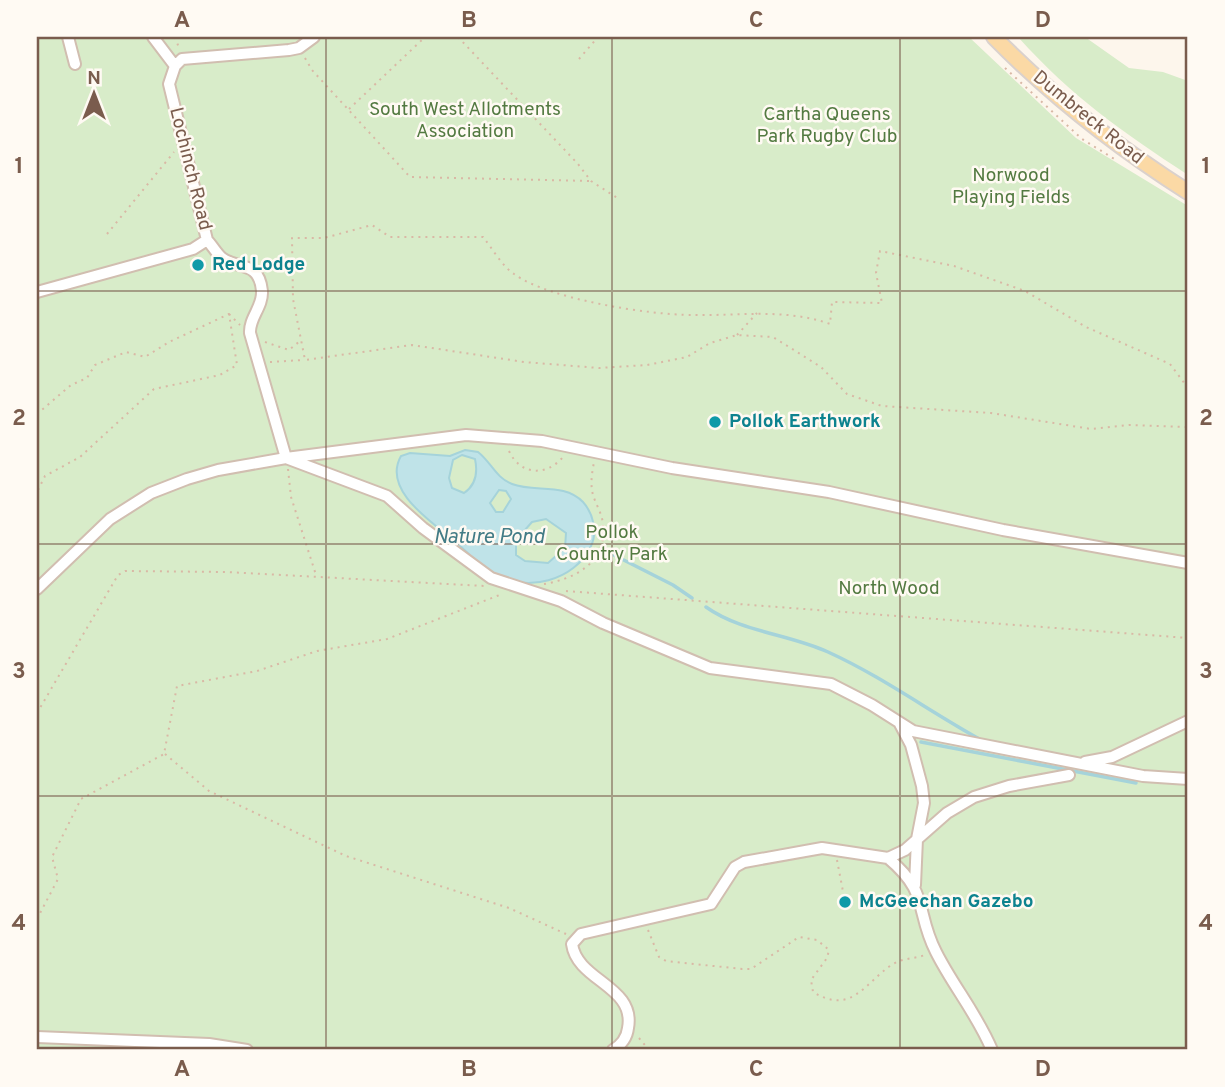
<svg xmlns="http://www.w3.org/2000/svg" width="1225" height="1087" viewBox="0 0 1225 1087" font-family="Overpass,sans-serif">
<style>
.green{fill:#d8ecc9}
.water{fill:#bfe3e8;stroke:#a5d3da;stroke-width:2;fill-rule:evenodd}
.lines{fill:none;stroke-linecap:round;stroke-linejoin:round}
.stream{stroke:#a5d3da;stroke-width:3.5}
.minor-casing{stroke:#d1beb0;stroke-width:14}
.major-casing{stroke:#dad1cd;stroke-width:18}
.path{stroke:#d9b8a5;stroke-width:2;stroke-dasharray:2 5;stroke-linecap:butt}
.minor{stroke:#fff;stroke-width:10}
.major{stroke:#fbd9a5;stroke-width:14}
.grid{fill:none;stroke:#7a5c4d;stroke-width:2;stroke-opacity:0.55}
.culture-dot{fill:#0f9aa8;stroke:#fffaf3;stroke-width:2.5}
.labels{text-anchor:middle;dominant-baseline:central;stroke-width:5;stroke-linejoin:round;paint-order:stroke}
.park-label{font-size:19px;fill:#537a41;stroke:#fffaf3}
.street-label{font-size:19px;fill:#7a5c4d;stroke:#fffaf3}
.culture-label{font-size:19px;font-weight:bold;fill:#0d838f;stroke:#fffaf3;text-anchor:start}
.water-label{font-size:21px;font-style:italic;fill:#437c86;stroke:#fffaf3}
.neatline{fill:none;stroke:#7a5c4d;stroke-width:2.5}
.grid-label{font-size:23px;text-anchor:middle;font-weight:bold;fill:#7a5c4d}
</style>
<rect width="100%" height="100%" fill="#fdf6ec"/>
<path class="green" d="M37,37H969L1076,138L1188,206V1050H37Z
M1018,37H1085L1129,68L1163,72L1188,81V175C1121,131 1072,97 1018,37Z"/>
<path class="water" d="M465,450L478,452C491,462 496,478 512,484C535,493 564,482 583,502C593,513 598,532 591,546C575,581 526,593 494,574C479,565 469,554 457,543C435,524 381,491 401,456L410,453L450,456ZM462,455L475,459C478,473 476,485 464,493L452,488L449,478L453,460ZM499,490L506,491L511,499L503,512H496L490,503ZM546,519L566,533L565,548L548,563L525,561L516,555V540L532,522Z"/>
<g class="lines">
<path class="stream" d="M602,549L673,585L692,598
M706,607C741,632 789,634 828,652C883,677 930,712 983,741
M921,742L1136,783"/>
<g class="minor-casing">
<path id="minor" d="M68,37L75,64
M153,37L175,66
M207,240C212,245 216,253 222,258C238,270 259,260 262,291C263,307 249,318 250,333L286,458L387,496L423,528L491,578L561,601L603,623L710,668L831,684L872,705L913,731L1143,776L1188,779
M37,292L193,249L207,240L169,84L175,66L182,59L289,50L299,48L314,37
M37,589L110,519L151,493L187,479L218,470L286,458L466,435L542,441L672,468L829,492L1003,530L1188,563
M900,724L911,745L922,786L924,803L917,839L915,885
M1085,762L1112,757L1188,721
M888,858C930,893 915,911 936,952C953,986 977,1014 992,1050
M37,1037L209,1044L247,1050
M613,1050C621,1045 627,1037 628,1028C636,986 577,981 572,944L581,934L711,904L735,867L744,862L822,848L888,858L905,850L947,813L974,797L1009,786L1069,775"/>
</g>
<g class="major-casing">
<path id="major" d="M994,37C1053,97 1117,147 1188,192"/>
</g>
<path class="path" d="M175,37L179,48
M458,37L578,164L591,181L619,199
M305,58L312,70L410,177L591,181
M579,59L598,37
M1005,68L1082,139L1116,160
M349,109L425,37
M107,234L174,152
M229,314L240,325
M737,335L757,313
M265,342L289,350L300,341
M270,362L303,360
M1188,388L1170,364L1086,327L1025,291L954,266L880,251L876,273L882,303L832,302L830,324C785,308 739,316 692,315C649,315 548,299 514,274C502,266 492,248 483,237H390L372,225L324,238H292L293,299L305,360L412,345L524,362L599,368L647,365L687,357L710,343L737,335L773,337L821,367L847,394L882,406L991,413L1091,429L1129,425L1188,427
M37,414L71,385L87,378L95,365L126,352L145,357L169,342L229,314L237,365L220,375L154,389L80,457L45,476L37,492
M509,451C520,475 546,477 563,457
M288,469L291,497L316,575
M544,584C575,579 607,562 603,526C603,515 596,505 593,495C590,484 592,473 594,462
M566,591L1188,638
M37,713L118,575L125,571L227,572L484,586
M165,754L209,791L346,856L509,908L566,934
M837,860L845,902
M37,919L58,879L52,857L81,799L164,754L177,686L257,671L317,651L387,639L502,594
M648,930L659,957L666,961L742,969H751L799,937L817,940L829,950L827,958L811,980L813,992C852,1016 865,982 893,964C903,958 914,959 925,955
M639,1038L649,1050"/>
<use href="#minor" class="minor"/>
<use href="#major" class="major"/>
</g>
<path class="grid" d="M326,37V1050M612,37V1050M900,37V1050M37,291H1188M37,544H1188M37,796H1188"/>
<g class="culture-dot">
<circle cx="198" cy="265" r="7"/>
<circle cx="715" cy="422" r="7"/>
<circle cx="845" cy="902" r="7"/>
</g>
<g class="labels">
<g class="park-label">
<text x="465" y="110">South West Allotments<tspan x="465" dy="22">Association</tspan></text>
<text x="827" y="115">Cartha Queens<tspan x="827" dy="22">Park Rugby Club</tspan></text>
<text x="1011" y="176">Norwood<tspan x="1011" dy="22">Playing Fields</tspan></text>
<text x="612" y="533">Pollok<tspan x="612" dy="22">Country Park</tspan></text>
<text x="889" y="589">North Wood</text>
</g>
<g class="street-label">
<text transform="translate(1088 118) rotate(39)">Dumbreck Road</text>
<text transform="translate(190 169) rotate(76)">Lochinch Road</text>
</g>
<g class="culture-label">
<text x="212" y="265">Red Lodge</text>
<text x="729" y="422">Pollok Earthwork</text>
<text x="859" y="902">McGeechan Gazebo</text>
</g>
<g class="water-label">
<text x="489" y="537">Nature Pond</text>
</g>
</g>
<rect width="1225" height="1087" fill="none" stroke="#fffaf3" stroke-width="77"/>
<g transform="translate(94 94)" stroke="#fffaf3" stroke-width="5" paint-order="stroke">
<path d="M0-5L12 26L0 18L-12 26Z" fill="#7a5c4d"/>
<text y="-10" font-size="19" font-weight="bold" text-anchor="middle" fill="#7a5c4d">N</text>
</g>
<rect x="38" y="38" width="1148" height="1010" class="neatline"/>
<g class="grid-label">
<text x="182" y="27">A</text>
<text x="469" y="27">B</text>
<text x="756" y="27">C</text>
<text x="1043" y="27">D</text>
<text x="19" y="173">1</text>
<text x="1206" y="173">1</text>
<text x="19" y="425">2</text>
<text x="1206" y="425">2</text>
<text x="19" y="678">3</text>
<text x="1206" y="678">3</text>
<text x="19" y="930">4</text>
<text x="1206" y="930">4</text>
<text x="182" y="1076">A</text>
<text x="469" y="1076">B</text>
<text x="756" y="1076">C</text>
<text x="1043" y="1076">D</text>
</g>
</svg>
